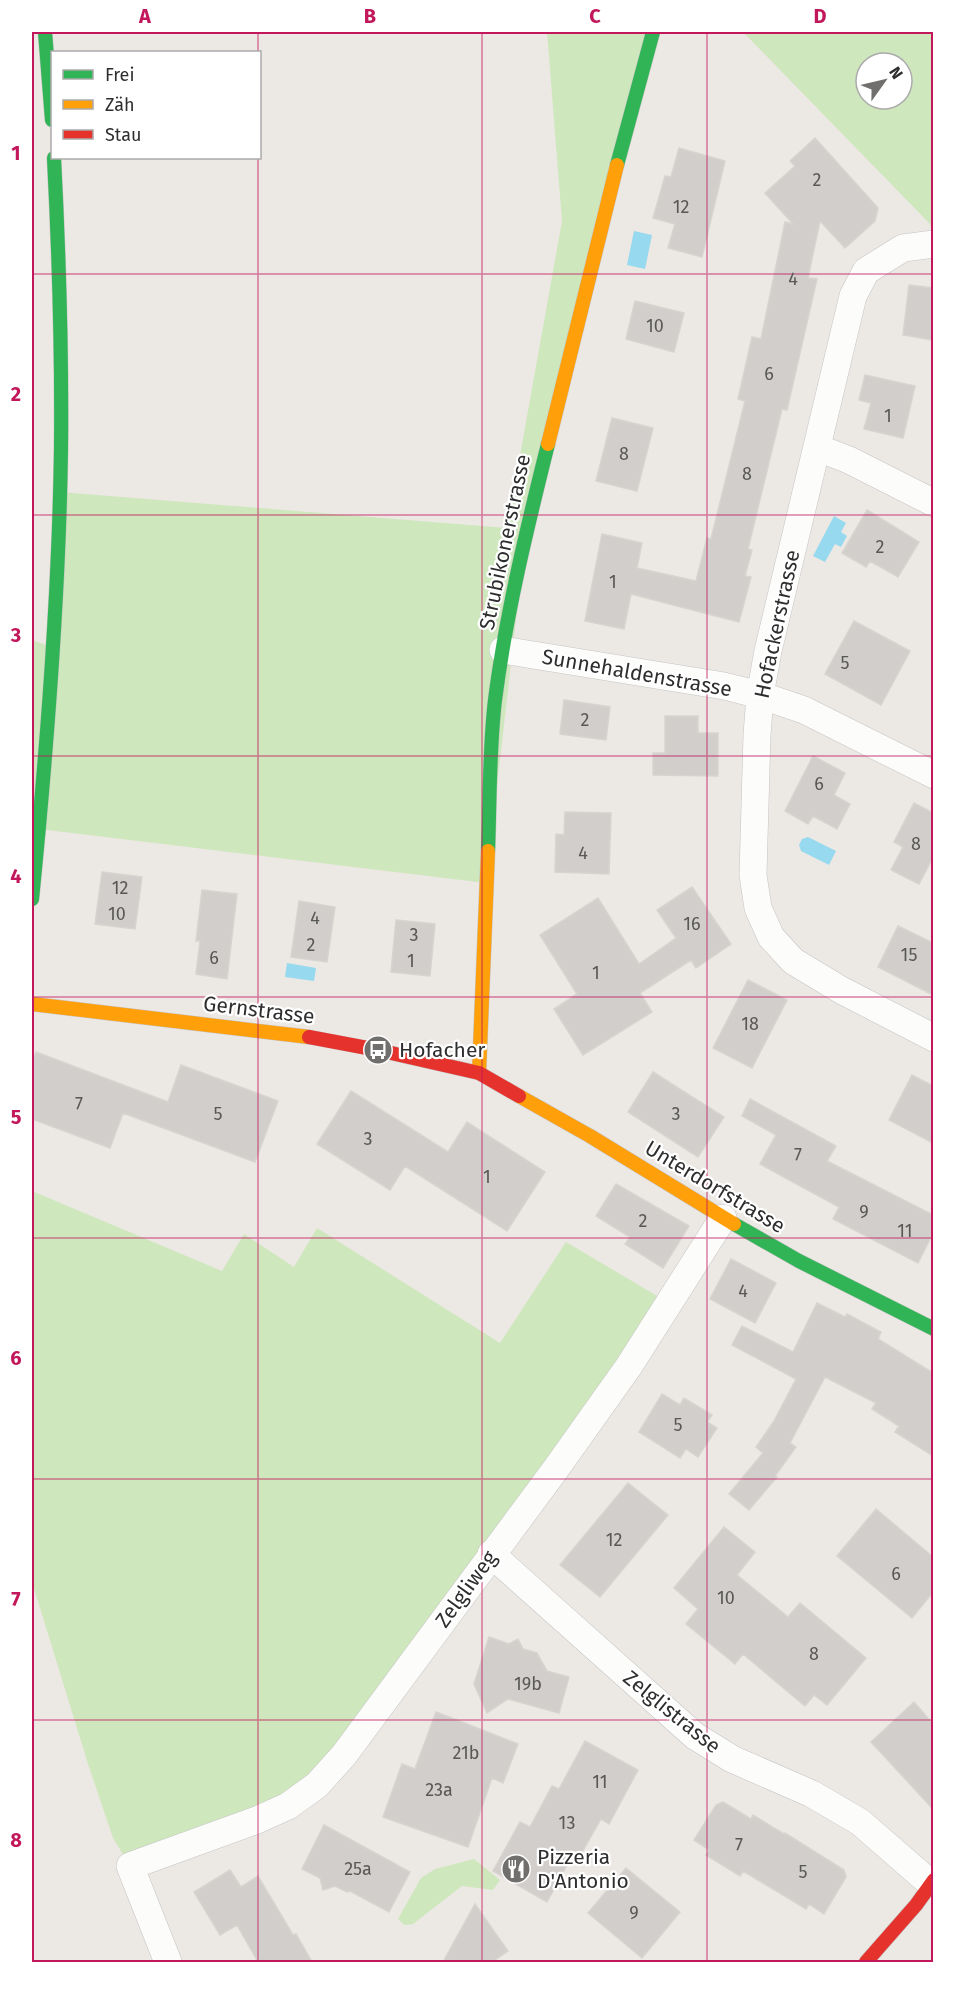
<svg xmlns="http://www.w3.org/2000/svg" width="965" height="1994" viewBox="0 0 965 1994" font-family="'Fira Sans',sans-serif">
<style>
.green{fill:#cfe7bd;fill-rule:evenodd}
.water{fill:#97d9ee}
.building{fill:#d1cecb;stroke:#d7d4d0;stroke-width:1.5}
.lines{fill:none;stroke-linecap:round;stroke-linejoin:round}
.street-casing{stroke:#c5c4c5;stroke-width:28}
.fast-casing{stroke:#c5c4c5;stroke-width:15}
.slow-casing{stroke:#c5c4c5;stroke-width:15}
.jam-casing{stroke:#c5c4c5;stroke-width:15}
.street{stroke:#fcfcfb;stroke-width:27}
.fast{stroke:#30b455;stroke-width:14}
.slow{stroke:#ff9f0a;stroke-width:14}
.jam{stroke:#e5322d;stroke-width:14}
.grid{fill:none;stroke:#c2185b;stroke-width:1.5;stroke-opacity:0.55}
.labels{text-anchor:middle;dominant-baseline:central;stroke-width:4.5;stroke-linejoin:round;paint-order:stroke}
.number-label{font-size:18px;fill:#585857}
.street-label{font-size:21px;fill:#2e2e2e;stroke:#fff}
.poi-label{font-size:21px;fill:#2e2e2e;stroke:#fff;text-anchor:start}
.neatline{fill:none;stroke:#c2185b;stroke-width:2}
.grid-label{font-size:20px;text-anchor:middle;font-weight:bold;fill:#c2185b}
</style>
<rect width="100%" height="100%" fill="#ece8e4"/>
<path class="green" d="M547,32H653L526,532L486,883L39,829L32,899V640L52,647L60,492L507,528L562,221Z
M743,32H933V235L930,224ZM866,63H902V99H866Z
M32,1191L222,1271L244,1234L294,1267L317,1228L500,1343L566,1242L669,1303L317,1785L130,1866L113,1838L88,1764L32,1582Z
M474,1859L500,1880L493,1890L462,1886L413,1924L404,1925L398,1919L421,1878L435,1869Z"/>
<path class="water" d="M634,231L652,235L645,269L627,265Z
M834,516L846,523L841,532L847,536L841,547L835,544L825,562L813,556Z
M808,837L836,851L829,865L801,851L799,845L802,839Z
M287,963L316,968L314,981L285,977Z"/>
<path class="building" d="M815,138L878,208L875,221L845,248L820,221L808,278L817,279L787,410L782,409L748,549L752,550L745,576L751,577L739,622L631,594L624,629L585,621L602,534L642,543L637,568L696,581L707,538L711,539L745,401L738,399L752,337L761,339L785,222L793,224L765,193L795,166L790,161Z
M679,148L725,161L702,257L668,248L675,224L653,218L665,176L671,177Z
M909,285L933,288V340L903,335Z
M635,301L684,313L674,352L626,339Z
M865,375L915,386L903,438L864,429L871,403L859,400Z
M612,418L653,428L637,491L596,481Z
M867,510L919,542L898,577L870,561L866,567L842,553Z
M854,621L910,651L881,705L825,674Z
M564,700L610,707L606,740L560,734Z
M665,716H698V733H718V776L653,775V753H665Z
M813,756L845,773L834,795L850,804L837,829L813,816L808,824L785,811Z
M914,803L933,813V857L919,884L891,870L903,847L894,842Z
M565,812L611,813L609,874L555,872L556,834L564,835Z
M102,872L142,877L135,929L95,924Z
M692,887L731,944L696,968L691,960L640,993L652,1012L583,1055L554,1009L577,994L540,935L598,898L639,964L676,938L657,910Z
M202,890L237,894L227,979L196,974L200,941H196Z
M299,901L335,907L327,962L291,957Z
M396,920L435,924L430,976L391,972Z
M898,926L933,943V995L878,967Z
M748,980L787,1000L752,1068L713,1048Z
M36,1052L168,1102L181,1065L278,1101L255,1162L123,1113L110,1148L32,1119V1063Z
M653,1072L724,1117L698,1157L628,1112Z
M912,1075L933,1086V1143L889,1120Z
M351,1091L448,1152L467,1122L545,1172L507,1231L405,1166L390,1190L317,1144Z
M750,1099L836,1146L827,1161L933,1215V1233L918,1263L833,1219L839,1207L760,1164L776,1135L742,1116Z
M616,1184L689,1226L663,1268L625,1244L630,1237L596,1216Z
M731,1259L776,1283L755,1323L710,1299Z
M817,1303L845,1317L847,1314L881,1332L878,1339L933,1373V1456L895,1432L899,1426L872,1409L876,1403L825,1377L790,1443L796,1447L775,1476L777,1477L749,1510L729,1494L763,1453L756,1447L774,1421L796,1379L732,1345L742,1326L793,1352Z
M662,1394L680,1405L684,1398L712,1415L707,1422L717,1428L698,1457L686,1449L680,1458L639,1432Z
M628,1483L668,1515L600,1597L560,1565Z
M876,1509L933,1557V1592L912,1618L837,1556Z
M724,1527L755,1552L737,1575L788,1617L800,1603L866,1658L827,1705L814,1695L805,1706L743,1654L735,1664L686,1624L698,1609L674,1588Z
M489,1637L509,1644L518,1639L523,1649L537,1653L547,1671L569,1677L559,1713L508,1699L487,1713L474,1684Z
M914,1702L933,1724V1809L871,1742Z
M436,1712L518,1744L503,1783L492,1778L468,1847L383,1817L402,1764L415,1769Z
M585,1741L638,1770L609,1824L601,1819L577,1861L571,1858L547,1902L493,1871L520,1822L530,1827L552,1786L559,1789Z
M723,1802L751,1819L753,1815L784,1834L785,1833L844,1870L846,1877L824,1914L809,1904L806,1909L743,1871L740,1876L706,1855L709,1850L694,1840L716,1805Z
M324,1825L410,1872L389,1912L350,1891L347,1892L335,1886L323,1890L320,1878L302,1869Z
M626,1868L680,1912L642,1958L588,1913Z
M230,1870L241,1887L258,1876L293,1935L296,1934L312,1962H258L237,1925L220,1935L194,1892Z
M475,1904L508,1951L492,1962H443Z"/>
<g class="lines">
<g class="street-casing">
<path id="street" d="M934,244L903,248L866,271L853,296L768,651L760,695L757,735L753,875L758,908L771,937L793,961L841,990L934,1038
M818,448L849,460L934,503
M503,650L724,686L760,695L804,710L934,775
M491,1554L695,1736L732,1759L812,1794L860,1822L930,1883
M168,1962L130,1866L257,1820L288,1806L317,1785L344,1755L555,1470L629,1366L723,1218"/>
</g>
<g class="fast-casing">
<path id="fast" d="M45,32L52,120
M617,165L653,32
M488,851C490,801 489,750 495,700C506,614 527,528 548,444
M32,899C47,749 59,600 61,449C62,352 59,255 54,158
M734,1224L799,1261L934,1329"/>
</g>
<g class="slow-casing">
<path id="slow" d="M548,444L617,165
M32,1004L309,1037
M479,1073L488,851
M519,1096L590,1136L734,1224"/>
</g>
<g class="jam-casing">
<path id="jam" d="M309,1037L378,1050L479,1073L519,1096
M866,1962L916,1905L934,1880"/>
</g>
<use href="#street" class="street"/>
<use href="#fast" class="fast"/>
<use href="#slow" class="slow"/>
<use href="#jam" class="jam"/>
</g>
<path class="grid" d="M258,32V52M482,32V1962M707,32V1962M258,158V1962M32,274H934M32,515H934M32,756H934M32,997H934M32,1238H934M32,1479H934M32,1720H934"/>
<defs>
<g id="bus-disc" transform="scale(1.5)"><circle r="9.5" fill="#706f6e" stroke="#fff"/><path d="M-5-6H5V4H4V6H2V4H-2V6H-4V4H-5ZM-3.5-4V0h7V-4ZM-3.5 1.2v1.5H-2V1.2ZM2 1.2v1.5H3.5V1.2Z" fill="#fff"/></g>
<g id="restaurant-disc" transform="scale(1.5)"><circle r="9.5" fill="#706f6e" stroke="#fff"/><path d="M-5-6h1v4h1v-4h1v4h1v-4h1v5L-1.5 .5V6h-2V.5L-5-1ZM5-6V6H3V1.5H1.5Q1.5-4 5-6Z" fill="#fff"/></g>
</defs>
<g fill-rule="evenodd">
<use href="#bus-disc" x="378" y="1050"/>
<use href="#restaurant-disc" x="516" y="1869"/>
</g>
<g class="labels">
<g class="number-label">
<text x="817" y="180">2</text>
<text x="681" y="207">12</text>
<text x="793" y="279">4</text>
<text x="655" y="326">10</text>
<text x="769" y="374">6</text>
<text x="888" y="416">1</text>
<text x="624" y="454">8</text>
<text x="747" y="474">8</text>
<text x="880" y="547">2</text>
<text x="613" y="582">1</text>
<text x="845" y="663">5</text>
<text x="585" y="720">2</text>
<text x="819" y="784">6</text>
<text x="916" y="844">8</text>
<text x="583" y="853">4</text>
<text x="120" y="888">12</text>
<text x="117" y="914">10</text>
<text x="315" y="918">4</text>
<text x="692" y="924">16</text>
<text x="414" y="935">3</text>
<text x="311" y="945">2</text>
<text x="909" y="955">15</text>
<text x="214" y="958">6</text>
<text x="411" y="961">1</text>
<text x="596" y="973">1</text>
<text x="750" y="1024">18</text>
<text x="79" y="1104">7</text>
<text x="218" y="1114">5</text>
<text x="676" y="1114">3</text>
<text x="368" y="1139">3</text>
<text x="798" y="1155">7</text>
<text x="487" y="1177">1</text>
<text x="864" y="1212">9</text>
<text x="643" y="1221">2</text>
<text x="905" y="1231">11</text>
<text x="743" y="1291">4</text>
<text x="678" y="1425">5</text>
<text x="614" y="1540">12</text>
<text x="896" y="1574">6</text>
<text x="726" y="1598">10</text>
<text x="814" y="1654">8</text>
<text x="528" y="1684">19b</text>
<text x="466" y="1753">21b</text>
<text x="600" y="1782">11</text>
<text x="439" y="1790">23a</text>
<text x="567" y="1823">13</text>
<text x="739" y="1845">7</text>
<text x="358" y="1869">25a</text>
<text x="803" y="1872">5</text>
<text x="634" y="1913">9</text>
</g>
<g class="street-label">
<text transform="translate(505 542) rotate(-78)">Strubikonerstrasse</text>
<text transform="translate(777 624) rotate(-78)">Hofackerstrasse</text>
<text transform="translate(637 673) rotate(10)">Sunnehaldenstrasse</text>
<text transform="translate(259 1010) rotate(7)">Gernstrasse</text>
<text transform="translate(715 1187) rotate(31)">Unterdorfstrasse</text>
<text transform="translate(466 1589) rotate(-54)">Zelgliweg</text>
<text transform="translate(672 1712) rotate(39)">Zelglistrasse</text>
</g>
<g class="poi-label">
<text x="399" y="1050">Hofacher</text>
<text x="537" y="1857">Pizzeria<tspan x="537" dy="24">D'Antonio</tspan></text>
</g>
</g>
<rect width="965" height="1994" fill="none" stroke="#ffffff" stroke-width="66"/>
<rect x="51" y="51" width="210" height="108" fill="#ffffff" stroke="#ababab" stroke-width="1.5"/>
<rect x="63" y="70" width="30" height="9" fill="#30b455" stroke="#ababab" stroke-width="1.5"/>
<text x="105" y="81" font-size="18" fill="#2e2e2e">Frei</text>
<rect x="63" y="100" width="30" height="9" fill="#ff9f0a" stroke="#ababab" stroke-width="1.5"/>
<text x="105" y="111" font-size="18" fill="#2e2e2e">Zäh</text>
<rect x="63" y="130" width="30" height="9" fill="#e5322d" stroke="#ababab" stroke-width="1.5"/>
<text x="105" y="141" font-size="18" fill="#2e2e2e">Stau</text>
<g transform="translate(884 81) rotate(56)"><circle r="28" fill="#ffffff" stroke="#ababab" stroke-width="1.5"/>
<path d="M0-4.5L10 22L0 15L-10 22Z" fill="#706f6e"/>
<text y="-9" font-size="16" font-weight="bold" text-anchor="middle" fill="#2e2e2e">N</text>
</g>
<rect x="33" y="33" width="899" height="1928" class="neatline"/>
<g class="grid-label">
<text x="145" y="23">A</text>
<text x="370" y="23">B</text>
<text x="595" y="23">C</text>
<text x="820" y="23">D</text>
<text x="16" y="160">1</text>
<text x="16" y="401">2</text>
<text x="16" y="642">3</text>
<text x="16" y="883">4</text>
<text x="16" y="1124">5</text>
<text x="16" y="1365">6</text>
<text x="16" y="1606">7</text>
<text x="16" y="1847">8</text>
</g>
</svg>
